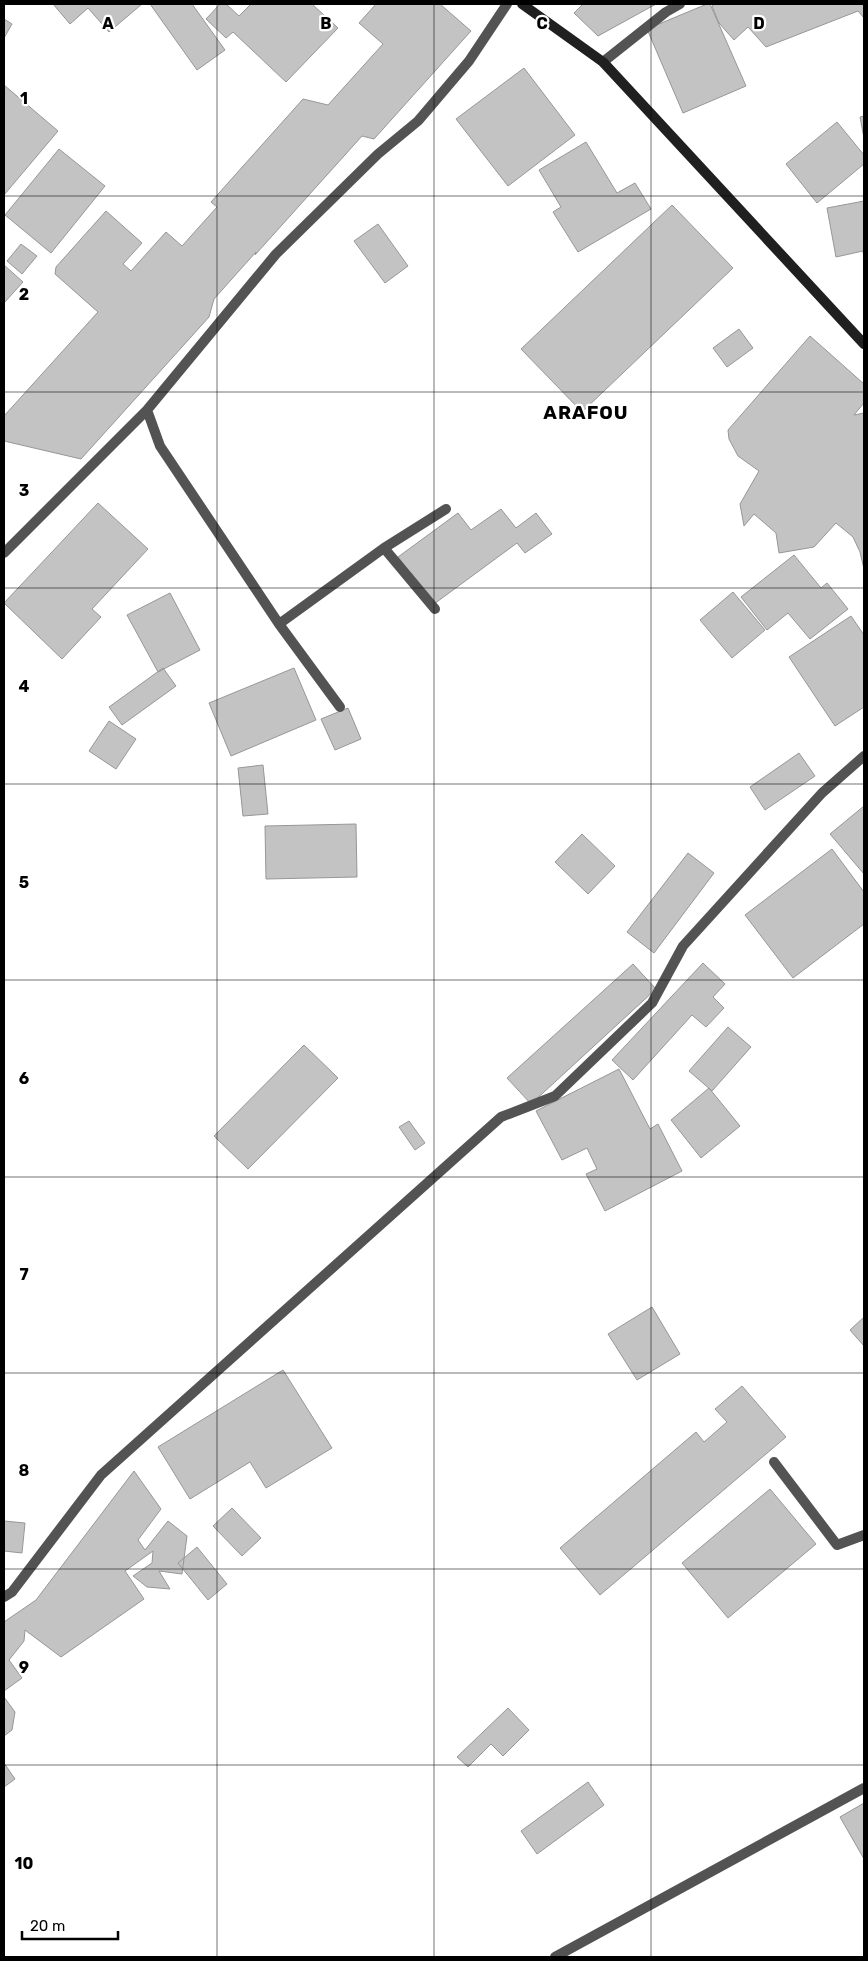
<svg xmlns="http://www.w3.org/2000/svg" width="868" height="1961" viewBox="0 0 868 1961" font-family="Rubik,sans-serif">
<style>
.building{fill:#c3c3c3;stroke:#979797}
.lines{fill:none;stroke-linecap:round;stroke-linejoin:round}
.street{stroke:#535353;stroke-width:10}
.secondary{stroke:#202020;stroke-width:10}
.grid{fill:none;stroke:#000;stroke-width:1;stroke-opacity:0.55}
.labels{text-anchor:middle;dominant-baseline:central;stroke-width:4.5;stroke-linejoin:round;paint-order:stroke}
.district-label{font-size:19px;font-weight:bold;letter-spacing:1px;fill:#000;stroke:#fff}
.grid-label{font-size:16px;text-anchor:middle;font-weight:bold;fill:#000;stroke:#fff;stroke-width:4.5;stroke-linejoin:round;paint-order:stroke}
</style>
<rect width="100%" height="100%" fill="#fff"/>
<path class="building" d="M53,4H142L109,32L88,8L70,24Z
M150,4H192L225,50L197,70Z
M220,4H226L239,16L251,4H312L338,28L286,82L233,32L226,38L206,19Z
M376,4H440L471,31L374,139L362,136L255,255L256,252L214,299L209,317L81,459L4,441V416L98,312L55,274L56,267L106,211L142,243L123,264L131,271L166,232L182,246L217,207L211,202L303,99L328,105L383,44L359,23Z
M583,4H656L598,36L574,13Z
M707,4H710L746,86L683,113L647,29Z
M714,4H864V18L858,11L766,47L748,27L734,40L719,23L712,6Z
M4,19L12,24L4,38Z
M524,68L575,135L508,186L456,119Z
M4,85L58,131L4,195Z
M864,116V138L860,117Z
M837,122L864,155V164L817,203L786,164Z
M586,142L617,193L635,183L651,209L578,252L553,212L561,207L539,170Z
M59,149L105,186L51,253L5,215Z
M864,201V259L863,251L836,257L827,208Z
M672,205L733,268L582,412L521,349Z
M378,224L408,266L385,283L354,241Z
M21,244L37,256L22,274L7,261Z
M4,265L23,282L4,303Z
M739,329L753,348L727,367L713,348Z
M810,336L864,384V403L854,415L864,413V569L860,552L853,537L836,523L814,547L779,553L776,533L754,514L744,526L740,504L759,471L738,456L729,439L728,430Z
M98,503L148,549L92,609L101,617L62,659L4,603Z
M501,509L516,528L536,513L552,534L525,553L517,543L434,604L398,557L458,513L471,530Z
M794,555L821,588L827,583L848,609L810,639L788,613L767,630L741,597Z
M733,592L765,630L732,658L700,620Z
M170,593L200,650L158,672L127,615Z
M851,616L864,635V707L835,726L789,657Z
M163,668L176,686L122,725L109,707Z
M294,668L316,720L231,756L209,703Z
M348,708L361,739L335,750L321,719Z
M109,721L136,739L116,769L89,751Z
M799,753L815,776L765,810L750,787Z
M263,765L268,814L243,816L238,768Z
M864,806V874L830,834Z
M356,824L357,877L266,879L265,826Z
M582,834L615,866L588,894L555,862Z
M832,849L864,892V924L793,978L745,915Z
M688,853L714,873L654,953L627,932Z
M703,963L725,984L713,997L724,1008L706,1027L692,1015L633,1080L612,1060Z
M633,964L656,989L531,1104L507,1078Z
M728,1027L751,1047L712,1091L689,1071Z
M304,1045L338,1078L248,1169L214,1136Z
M619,1069L650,1129L658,1124L682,1171L605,1211L586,1174L597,1169L587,1148L562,1160L536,1111Z
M709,1088L740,1126L701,1158L671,1120Z
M409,1121L425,1143L415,1150L399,1127Z
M652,1307L680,1354L637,1380L608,1334Z
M864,1317V1346L850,1330Z
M283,1370L332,1448L266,1488L250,1462L190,1499L158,1447Z
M742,1386L786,1437L600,1595L560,1548L696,1432L704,1442L727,1422L715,1409Z
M134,1471L161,1509L138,1540L145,1550L168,1521L187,1536L182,1574L159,1571L170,1589L147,1587L133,1576L152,1563L153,1551L125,1571L144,1599L61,1657L25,1630L24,1641L9,1660L22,1678L4,1691V1622L36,1600Z
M770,1489L816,1544L728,1618L682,1563Z
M232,1508L261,1538L242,1556L213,1526Z
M4,1521L25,1523L22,1553L4,1551Z
M197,1547L227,1584L208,1600L178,1563Z
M4,1697L15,1712L12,1730L4,1736Z
M508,1708L529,1730L503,1756L491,1744L468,1767L457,1757Z
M4,1763L15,1779L4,1787Z
M588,1782L604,1805L537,1854L521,1831Z
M864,1803V1859L840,1817Z"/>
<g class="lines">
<path class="street" d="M603,62L666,12L680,4
M147,410L160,446L279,624L340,707
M384,548L435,609
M4,553L147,410L276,254L378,154L418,121L469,61L507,4
M279,624L384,548L446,509
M774,1462L837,1545L864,1535
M4,1597L12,1592L101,1475L501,1117L555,1096L652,1003L683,946L822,793L864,756
M555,1957L864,1788"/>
<path class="secondary" d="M522,4L603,62L864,344"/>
</g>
<path class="grid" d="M217,4V1957M434,4V1957M651,4V1957M4,196H864M4,392H864M4,588H864M4,784H864M4,980H864M4,1177H864M4,1373H864M4,1569H864M4,1765H864"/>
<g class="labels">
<g class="district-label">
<text x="586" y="412">ARAFOU</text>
</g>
</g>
<g class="grid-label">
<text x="108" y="29">A</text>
<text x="326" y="29">B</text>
<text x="542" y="29">C</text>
<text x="759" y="29">D</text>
<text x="24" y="104">1</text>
<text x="24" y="300">2</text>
<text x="24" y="496">3</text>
<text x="24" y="692">4</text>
<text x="24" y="888">5</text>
<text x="24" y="1084">6</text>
<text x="24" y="1280">7</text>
<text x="24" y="1476">8</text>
<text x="24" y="1673">9</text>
<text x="24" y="1869">10</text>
</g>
<rect width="868" height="1961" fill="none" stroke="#000000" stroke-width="10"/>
<path d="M22 1931v8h96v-8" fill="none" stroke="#000000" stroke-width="2.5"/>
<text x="30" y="1931" font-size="15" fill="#000000" stroke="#ffffff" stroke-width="4" paint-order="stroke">20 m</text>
</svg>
